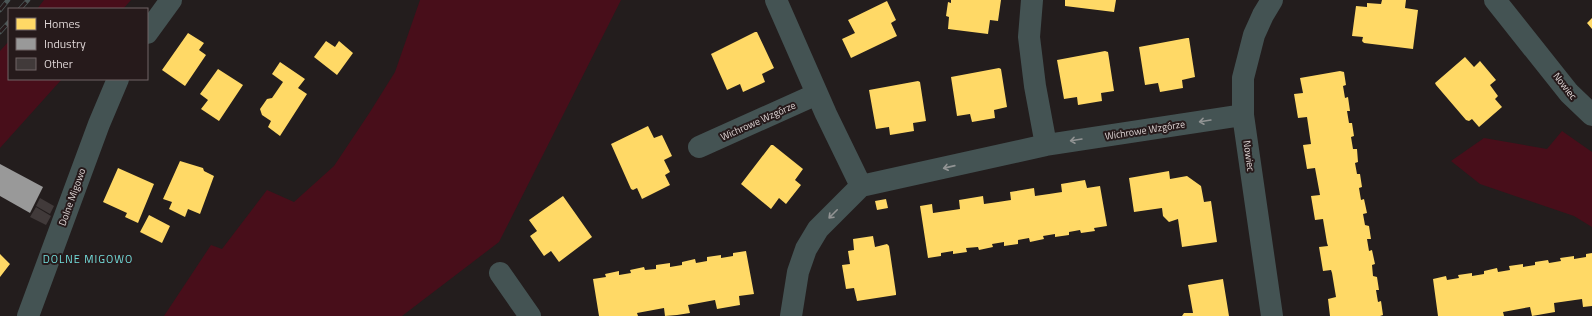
<svg xmlns="http://www.w3.org/2000/svg" width="1592" height="316" viewBox="0 0 1592 316" font-family="'Titillium Web',sans-serif">
<style>
.green{fill:#480e1a}
.homes{fill:#ffd966}
.industry{fill:#999}
.building{fill:#413a3a}
.lines{fill:none;stroke-linecap:round;stroke-linejoin:round}
.minor{stroke:#445353;stroke-width:22}
.rail-casing{stroke:#4c5757;stroke-width:4.5}
.rail{stroke:#261a1b;stroke-width:3;stroke-dasharray:9;stroke-linecap:butt}
.oneway{stroke:#929494}
.labels{text-anchor:middle;dominant-baseline:central;stroke-width:4;stroke-linejoin:round;paint-order:stroke}
.street-label{font-size:10px;fill:#dfd6d6;stroke:#261a1b}
.neighbourhood-label{font-size:11px;letter-spacing:1px;fill:#73dfdd;stroke:#261a1b}
</style>
<rect width="100%" height="100%" fill="#231d1d"/>
<path class="green" d="M44,0H131L123,9H37Z
M420,0H621L499,242L402,316H164L211,245L222,249L267,190L294,202L334,166L370,112L395,72Z
M9,41V79H62L0,148V51Z
M1562,131L1592,152V227L1574,216L1480,184L1451,161L1484,138L1547,149Z"/>
<path class="homes" d="M951,0H1001L998,21L990,20L988,34L948,29L949,17L946,16L948,2L951,3Z
M1065,0H1116L1114,12L1065,6Z
M1382,0H1406L1405,8L1418,10L1413,49L1364,43L1362,41L1363,37L1352,36L1356,6L1367,7V3L1381,4Z
M887,1L896,20L891,23L897,36L851,58L842,39L855,33L848,20Z
M1592,18V29L1587,23Z
M755,32H757L774,68L762,74L765,82L743,92L740,84L727,90L711,54Z
M188,33L204,43L199,50L206,55L185,86L162,70Z
M1187,38H1189L1195,77L1182,80L1183,88L1160,92L1158,83L1145,85L1139,47Z
M326,41L335,47L339,41L353,53L337,75L314,57Z
M1105,51L1108,52L1114,91L1101,93L1102,101L1078,105L1077,97L1064,99L1057,60Z
M1465,57L1474,67L1480,61L1496,80L1490,85L1498,96L1495,99L1502,107L1479,127L1472,119L1469,121L1466,120L1436,85L1435,83Z
M280,62L305,79L298,88L307,94L280,136L268,127L271,121L262,115L260,109L267,99L272,98L283,82L272,74Z
M999,68L1001,69L1007,107L994,110L995,118L972,122L970,114L957,116L951,77Z
M218,69L243,85L219,121L201,109L208,100L200,94Z
M1340,71L1344,72L1346,85L1343,86L1345,98L1348,97L1350,111H1347L1349,123H1352L1354,136L1351,137L1353,149H1357L1358,162L1355,163L1357,174H1360L1362,187L1359,188L1361,200L1364,199L1367,213L1363,214L1365,225L1369,226L1371,239H1367L1369,251L1372,250L1375,264L1372,265L1373,276L1377,277L1379,290H1376L1378,302L1381,301L1383,315L1380,316H1330L1328,299L1336,297L1332,273L1331,270L1323,271L1319,247L1328,246L1327,243L1323,219L1315,220L1311,196L1320,195L1315,168L1307,169L1303,145L1311,144L1307,117L1298,118L1294,94L1303,93L1300,78Z
M918,81L920,82L926,121L913,123L914,131L890,135L889,127L876,129L869,90Z
M648,126L654,138L662,135L672,156L664,160L670,172L665,175L670,185L642,199L637,188L633,190L631,189L611,144Z
M771,145H773L803,169L795,180L801,185L786,204L779,198L771,209L741,184Z
M180,161L203,168L204,171L214,176L200,214L188,209L185,217L169,209L172,202L163,199Z
M118,168L154,184L138,223L125,217L127,213L103,202Z
M1169,171L1170,179L1187,176L1201,186L1204,202L1211,201L1217,242L1182,247L1178,219L1169,222L1163,216L1162,208L1134,212L1129,178Z
M1085,180L1087,188L1100,186L1107,226L1094,228L1095,231L1081,233L1080,230L1069,232V235L1055,237V234L1043,236L1044,239L1030,242L1029,238L1018,240V244L1004,246V242L992,244L993,247L979,250L978,247L966,248L967,252L953,254V251L941,253V256L928,258L920,206L932,204L933,213L960,209L959,200L983,196L984,204L998,202L1011,200L1010,192L1034,188L1035,196L1049,194L1062,192L1061,184Z
M563,196L592,237L559,262L551,251L544,256L530,236L537,231L529,220Z
M886,199L888,208L877,210L875,201Z
M149,215L170,226L162,243L140,232Z
M873,236L875,247L887,244L889,246L896,293V295L857,301L854,288L846,289L842,265L850,264L848,251L854,250L853,239Z
M746,251L754,294L739,296L740,305L717,309L715,300L688,305L690,313L677,315L665,316L664,308L637,313L638,316H599L593,279L606,277L605,274L619,271V275L631,273L630,270L644,267L645,270L656,269V265L670,263V267L682,265V262L695,259L696,263L707,261V257L721,255V258L733,256V253Z
M1592,253V306L1583,307L1582,299L1554,303L1555,312L1532,316L1530,307L1503,312L1504,316H1438L1433,279L1446,276L1447,280L1459,278L1458,275L1472,273V276L1484,274V271L1497,268L1498,272L1510,270L1509,266L1523,264V267L1535,265V262L1548,260L1549,263L1561,261L1560,258L1574,256V259L1586,257V254Z
M0,254L10,264L0,277Z
M1223,279L1229,316H1182L1184,313H1193L1188,285Z"/>
<path class="industry" d="M0,164L43,187L30,213L0,196Z"/>
<path class="building" d="M40,198L54,206L50,214L36,206Z
M36,207L51,216L46,225L30,217Z"/>
<g class="lines">
<path class="minor" d="M776,0L826,114L861,186
M1032,0L1029,37L1035,86L1046,145
M1495,0L1569,93L1592,115
M147,33L171,0
M699,147L817,94
M500,273L530,316
M28,316L99,124L118,79
M791,316L798,272L806,249L818,229L861,186L1046,145L1243,115
M1272,316L1243,115V78L1254,35L1263,15L1272,0"/>
<g class="rail-casing">
<path id="rail" d="M20,9L28,0
M0,10L8,0
M0,32L9,22"/>
</g>
<use href="#rail" class="rail"/>
</g>
<defs><path id="oneway-shaft" d="M-6 0H5M1.5-3L5.5 0L1.5 3" fill="none" stroke-width="1.6" stroke-linecap="round" stroke-linejoin="round"/></defs>
<g class="oneway">
<use href="#oneway-shaft" transform="translate(1205 121) rotate(171)"/>
<use href="#oneway-shaft" transform="translate(1076 140) rotate(171)"/>
<use href="#oneway-shaft" transform="translate(949 167) rotate(167)"/>
<use href="#oneway-shaft" transform="translate(833 214) rotate(135)"/>
</g>
<g class="labels">
<g class="street-label">
<text transform="translate(1565 86) rotate(52)">Nowiec</text>
<text transform="translate(758 121) rotate(-24)">Wichrowe Wzgórze</text>
<text transform="translate(1145 130) rotate(-9)">Wichrowe Wzgórze</text>
<text transform="translate(1249 156) rotate(82)">Nowiec</text>
<text transform="translate(72 197) rotate(-70)">Dolne Migowo</text>
</g>
<g class="neighbourhood-label">
<text x="88" y="259">DOLNE MIGOWO</text>
</g>
</g>
<rect x="8" y="8" width="140" height="72" fill="#261a1b" stroke="#706566"/>
<rect x="16" y="18" width="20" height="12" fill="#ffd966" stroke="#706566"/>
<text x="44" y="28" font-size="12" fill="#dfd6d6">Homes</text>
<rect x="16" y="38" width="20" height="12" fill="#999999" stroke="#706566"/>
<text x="44" y="48" font-size="12" fill="#dfd6d6">Industry</text>
<rect x="16" y="58" width="20" height="12" fill="#413a3a" stroke="#706566"/>
<text x="44" y="68" font-size="12" fill="#dfd6d6">Other</text>
</svg>
